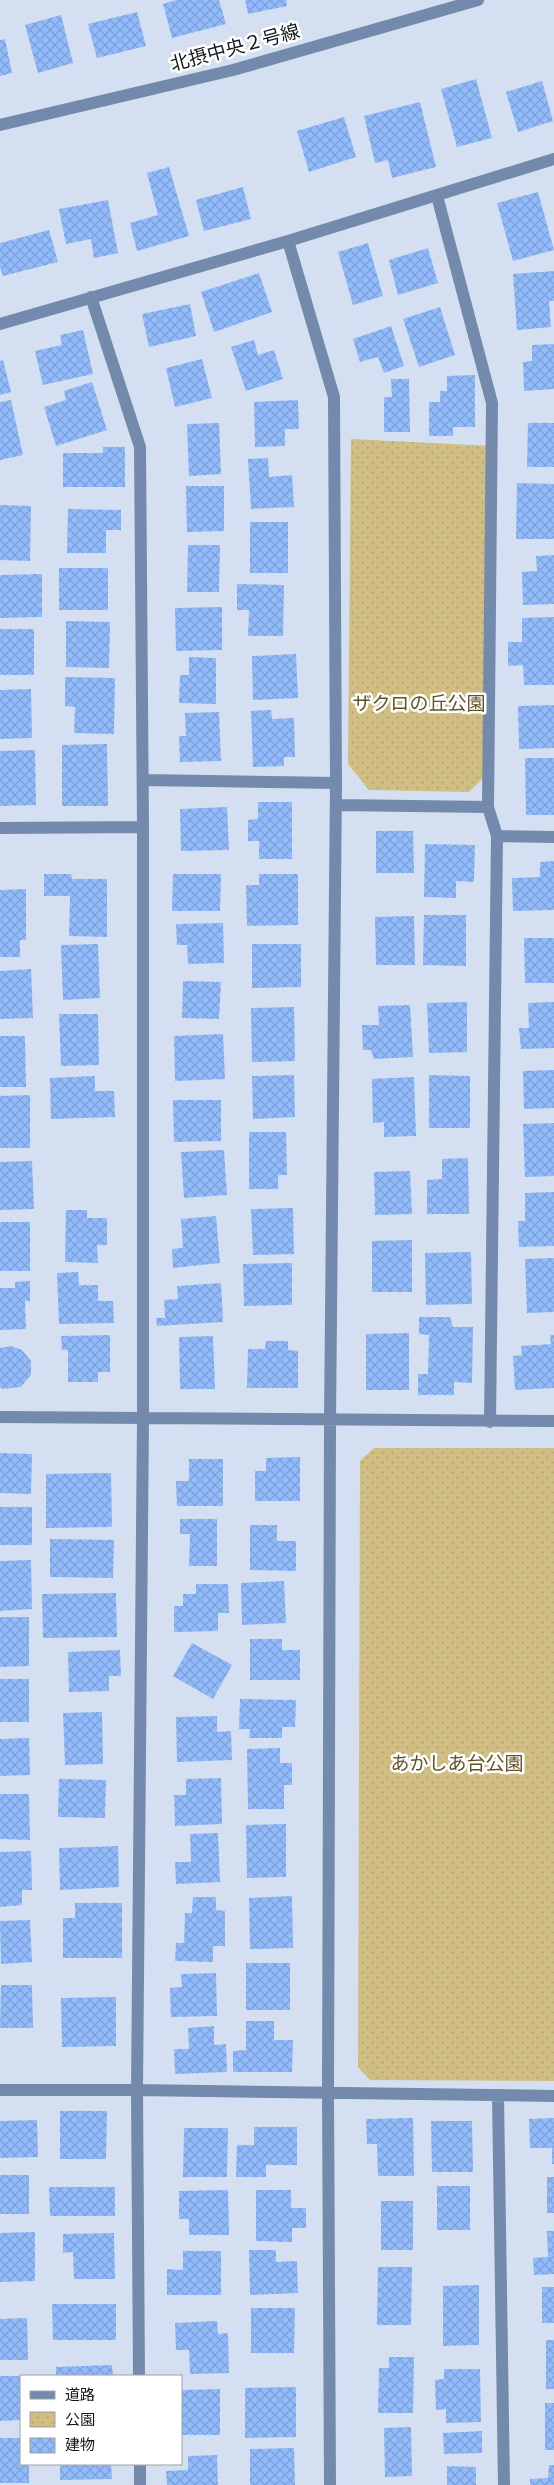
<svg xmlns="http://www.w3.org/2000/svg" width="554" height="2485" viewBox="0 0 554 2485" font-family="Signika,'Noto Sans JP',sans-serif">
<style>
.park{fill:url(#park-dots)}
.building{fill:url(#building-cross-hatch)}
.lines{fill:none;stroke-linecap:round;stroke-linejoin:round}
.minor{stroke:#748aac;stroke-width:12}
.tertiary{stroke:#748aac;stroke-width:12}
.labels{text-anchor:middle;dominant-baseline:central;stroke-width:5;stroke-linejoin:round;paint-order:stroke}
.street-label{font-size:19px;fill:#13171d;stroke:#fff}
.park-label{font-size:19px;fill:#605328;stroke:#fff}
</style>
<defs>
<pattern id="park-dots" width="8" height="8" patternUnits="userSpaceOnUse" patternTransform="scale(1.25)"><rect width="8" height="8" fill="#d0be83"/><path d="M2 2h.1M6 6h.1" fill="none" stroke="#b2a371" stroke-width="1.8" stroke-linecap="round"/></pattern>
<pattern id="building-cross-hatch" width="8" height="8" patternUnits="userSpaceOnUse" patternTransform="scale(1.25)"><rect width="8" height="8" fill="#91bbfb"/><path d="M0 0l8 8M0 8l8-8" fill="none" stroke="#7ca0d7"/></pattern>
</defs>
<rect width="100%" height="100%" fill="#d4e0f1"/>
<path class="park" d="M351,439L492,446L490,771L469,792L369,790L348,764Z
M374,1448H554V2081L370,2080L358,2067L360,1461Z"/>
<path class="building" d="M176,0H219L226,24L172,38L163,4Z
M245,0H286L287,6L248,14Z
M137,12L146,46L97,58L88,24Z
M61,15L73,63L38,73L25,25Z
M5,39L12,73L0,76V40Z
M476,79L492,138L457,147L441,89Z
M542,81L553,121L518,132L506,92Z
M420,102L436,167L392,178L388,160L375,163L364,116Z
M344,117L356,157L309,172L297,131Z
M169,167L189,236L137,251L130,223L158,215L147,173Z
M243,187L251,219L204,231L196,200Z
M538,192L554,250L513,261L497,203Z
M108,200L118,253L94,258L91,239L66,244L59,209Z
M49,230L58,262L3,276L0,267V243Z
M368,243L383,296L353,305L338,252Z
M428,248L438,283L398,295L389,260Z
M554,271V301H549L551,327L517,330L513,274Z
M259,273L272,312L214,332L201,292Z
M190,304L196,336L149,347L142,314Z
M440,307L455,355L419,367L403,319Z
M391,326L404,366L384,373L378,357L360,362L353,339Z
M83,330L93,374L43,385L35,351L62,345L60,335Z
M254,340L258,355L274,350L283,379L246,391L231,347Z
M554,344V389L524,391L523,362L532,361V345Z
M202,359L212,398L175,407L166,368Z
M3,360L11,392L0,395V361Z
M475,375V427H453V436H429V402H440V391H447V376Z
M391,379H409L410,432H384V397H392Z
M92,382L107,430L56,446L44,407L66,400L64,391Z
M11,400L23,455L0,460V402Z
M298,400L299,429H285V446L255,447L254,402Z
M219,423L221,474L189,476L187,424Z
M528,423H554V467H527Z
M103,447H125V487H63V453H103Z
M268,458L269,477L292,475L294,507L251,509L248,459Z
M517,483L554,484V539H516Z
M186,486H224V531L187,532Z
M0,505L31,506L30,561L0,560Z
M68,509L121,510V530H106V553H67Z
M250,522H288V573H250Z
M188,545H220L219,592H187Z
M554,555V604L523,605L522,572L537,571L536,556Z
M59,568H108V610H59Z
M42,574V617L0,618V575Z
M237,584L284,585L283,636H248L249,610H237Z
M222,607V650L176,651L175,608Z
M554,617V685H524L523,665L508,666V642H522V618Z
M66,621L110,622L109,668L66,667Z
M0,629H34V675H0Z
M296,654L298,698L253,700L252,656Z
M189,657L216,658V704L179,703L180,675H189Z
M65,677L115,678L114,734L74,733L75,707L65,706Z
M31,689L32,738L0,739V690Z
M554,705V748L519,749L518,706Z
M271,710L272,719L294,718L295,757H284V766L253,767L251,711Z
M219,712L221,761L180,762L179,736H186L185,713Z
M107,744L108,806H62V745Z
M35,750L36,805L0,806V751Z
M525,758H554V815H526Z
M258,802H292V859H259V841H248V820L258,819Z
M227,807L229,850L181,851L180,809Z
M376,831H413L414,873H376Z
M425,844L475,845L474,882L456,881V898L424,897Z
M554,861V910L513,911L512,878L540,877V862Z
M44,874H71L72,879H107V937L69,936L70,896H44Z
M173,874H221L220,911H172Z
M259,874H298V925L247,926L246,885H259Z
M26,889V940H20V957H0V890Z
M424,915H466V966L423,965Z
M414,916L415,965H376L375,917Z
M223,923L224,963L188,964L187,945H177L176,924Z
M524,938H554V983H525Z
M98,944L100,998L63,1000L61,945Z
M252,944H301V987L252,988Z
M31,969L33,1018L0,1019V971Z
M183,981L221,982L219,1019L182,1018Z
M467,1002V1052L429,1053L427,1003Z
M554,1002V1048L521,1049L519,1028H529L528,1003Z
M410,1005L413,1057L374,1059L371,1050H363L362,1025H379L378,1006Z
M294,1007L295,1061L252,1062L251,1008Z
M59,1014H98L99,1065L61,1066Z
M223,1034L225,1079L175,1081L174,1036Z
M0,1036H25L26,1087H0Z
M554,1070V1108L524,1109L523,1071Z
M294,1075L295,1117L253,1119L252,1076Z
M429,1075L470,1076V1128H429Z
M95,1076V1091H114L115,1117L51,1119L50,1078Z
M414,1077L416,1136L384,1137V1122L373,1123L372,1079Z
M30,1095V1148H0V1096Z
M173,1100H221V1141L174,1142Z
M554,1123V1176L525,1177L523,1124Z
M249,1132H286L287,1175H278V1189H249Z
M224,1150L227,1195L184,1198L181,1152Z
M468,1158L469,1214H427V1180L442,1179V1159Z
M32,1161L34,1209L0,1210V1162Z
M410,1171L412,1214L375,1215L374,1172Z
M554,1192V1246L519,1247L518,1221H525V1193Z
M293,1208L294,1254L253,1255L251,1209Z
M66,1210H87V1218H107V1245H97L98,1263L65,1262Z
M216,1216L220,1263L173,1268L172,1249L183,1248L181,1219Z
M0,1222H30V1271H0Z
M412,1240V1292H372V1241Z
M471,1252L472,1304L426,1305L425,1253Z
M554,1258V1312L527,1313L525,1259Z
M292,1263V1305L244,1306L243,1264Z
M78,1272L79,1285H98V1301H113L114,1323L59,1324L57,1273Z
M30,1281V1301H25L26,1329L0,1330V1288H15V1282Z
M221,1283L223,1322L157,1326L156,1318H165L164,1300L178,1299L177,1286Z
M419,1317H450L453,1327H473L472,1383L454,1382V1395H418V1374H428L429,1335L419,1334Z
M409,1333V1390H366V1334Z
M110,1335V1372H98V1382H68V1350H62L61,1336Z
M550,1335H554V1388L515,1390L513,1356L522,1355L521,1346L551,1344Z
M213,1336L215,1389H180L179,1337Z
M266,1341H288V1350L298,1351V1388H247L248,1349H265Z
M11,1346L22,1350L31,1361V1375L21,1387L2,1389L0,1387V1348Z
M0,1453L32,1454L31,1494L0,1493Z
M300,1457V1501H255V1471H266V1458Z
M189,1459H223V1506H177L176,1481H189Z
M111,1473L112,1527L46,1528V1474Z
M0,1507H32V1545H0Z
M180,1519H217V1566H189L190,1534H180Z
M250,1525H277V1541H296V1571L250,1570Z
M50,1539L114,1540L113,1578L50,1577Z
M31,1560L32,1609L0,1611V1561Z
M284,1581L286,1623L242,1625L241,1583Z
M196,1584H228L229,1613H218V1631L174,1632V1606H183V1594H196Z
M116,1593L117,1637L43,1638L42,1594Z
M0,1617H29V1666L0,1667Z
M250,1639H282V1650H300V1680H250Z
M192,1643L232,1665L213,1699L173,1676Z
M120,1650L121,1676H109V1691L69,1692L68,1652Z
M0,1679H29V1722H0Z
M240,1699L296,1700L295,1727H282V1738H249L250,1729H239Z
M102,1712L103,1764L65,1765L63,1713Z
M217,1716V1732L231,1731L232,1760L177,1762L176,1717Z
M29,1738L30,1775L0,1776V1739Z
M280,1748V1763H292V1785H284V1809H248L247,1749Z
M221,1778L222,1824L175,1826L174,1795H186V1779Z
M59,1779L106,1780L105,1818L58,1817Z
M0,1794H29L30,1840L0,1839Z
M286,1824V1877L247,1878L246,1825Z
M218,1833L220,1882L176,1884L175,1862H191L190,1834Z
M118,1846L119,1887L60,1890L59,1848Z
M31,1851L32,1890H22V1905L0,1907V1852Z
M292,1896L293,1948L250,1949L249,1898Z
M193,1897H216V1910L225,1911V1946H213V1962L175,1961L176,1943H184L185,1913H192Z
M75,1903H122V1958H63V1918H75Z
M30,1920L32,1962L1,1964L0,1921Z
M246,1963H290V2010H246Z
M216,1973L217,2016L171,2017L170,1988L182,1987L181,1974Z
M1,1985H32L33,2028H0Z
M116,1997V2046L62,2047L61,1998Z
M246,2021H274V2040H293L292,2072H233V2051L246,2050Z
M214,2026V2045L226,2044L227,2072L175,2074L174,2049H189L188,2028Z
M60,2111H107L106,2159H60Z
M413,2118L414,2176H378L377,2144H367L366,2119Z
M554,2118V2164H552V2148H530L529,2119Z
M37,2120L38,2157L0,2158V2121Z
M431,2121H472L473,2172H432Z
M254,2127H297V2165H266V2177H236L237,2145H254Z
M184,2128H228L227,2177H183Z
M0,2175H29V2214H0Z
M547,2177H554V2213H547Z
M437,2186H470V2230H437Z
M49,2187H115V2216H50Z
M228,2190L229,2235H189V2219H179V2191Z
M256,2190H291V2208H306V2228H292V2242L256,2241Z
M381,2201H413V2250H381Z
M547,2231H554V2274L534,2275L533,2258L548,2257Z
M35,2232V2281L0,2282V2233Z
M114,2233L115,2279H74L73,2252L63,2253V2234Z
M249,2250H276V2262L297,2261L298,2293L250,2295Z
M183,2251H221V2295H167V2269L183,2270Z
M378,2267H412L411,2325H377Z
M479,2285V2345L443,2346V2286Z
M542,2287H554V2323H542Z
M52,2304H116V2340H53Z
M251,2308H295L294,2353H251Z
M27,2318L28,2360H0V2319Z
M217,2321L218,2334L228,2333L229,2373L190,2374L189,2350H176L175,2323Z
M546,2340H554V2389H546Z
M389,2357H414L413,2413H378L379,2368H389Z
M112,2365L113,2376H56V2367Z
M444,2369H480L481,2422L446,2423V2409L436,2410L435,2380L444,2379Z
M0,2376H21V2420L0,2421Z
M296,2387V2437L245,2438V2388Z
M220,2389V2435H181V2390Z
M545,2403H554V2450H545Z
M411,2427L412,2476L385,2477L384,2428Z
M482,2431V2453L444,2454L443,2433Z
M0,2438H21V2464H29V2483H0Z
M294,2448L295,2485H250V2449Z
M217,2455L218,2485H167L166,2471L188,2470V2456Z
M60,2464H111L112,2479L60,2480Z
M549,2465H554V2485H530V2479L548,2478Z
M447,2466L476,2467V2485H447Z"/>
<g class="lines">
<path class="minor" d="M437,196L492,403L488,807L497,836L490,1422
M288,241L334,397L336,783L330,1422L328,2092L330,2485
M91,297L140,447L143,827V1419L137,2090L139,2376
M0,324L288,241L554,159
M143,780L336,783
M336,805L488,807
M0,828L143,827
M497,836L554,837
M0,1417L554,1421
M0,2090H137L554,2096
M498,2096L504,2485
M140,2464V2485"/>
<path class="tertiary" d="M0,125L233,70L478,0"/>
</g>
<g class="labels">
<g class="street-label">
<text transform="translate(235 48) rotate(-15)">北摂中央２号線</text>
</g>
<g class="park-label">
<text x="419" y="704">ザクロの丘公園</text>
<text x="457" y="1764">あかしあ台公園</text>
</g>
</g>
<rect x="20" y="2375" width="162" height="90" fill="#ffffff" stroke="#a1a2a5"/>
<rect x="30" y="2391" width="25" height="8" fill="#748aac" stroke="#a1a2a5"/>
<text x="65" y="2400" font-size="15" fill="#13171d">道路</text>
<rect x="30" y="2412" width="25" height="15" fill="url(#park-dots)" stroke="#a1a2a5"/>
<text x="65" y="2425" font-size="15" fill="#13171d">公園</text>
<rect x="30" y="2438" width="25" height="15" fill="url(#building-cross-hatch)" stroke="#a1a2a5"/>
<text x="65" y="2450" font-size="15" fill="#13171d">建物</text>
</svg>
